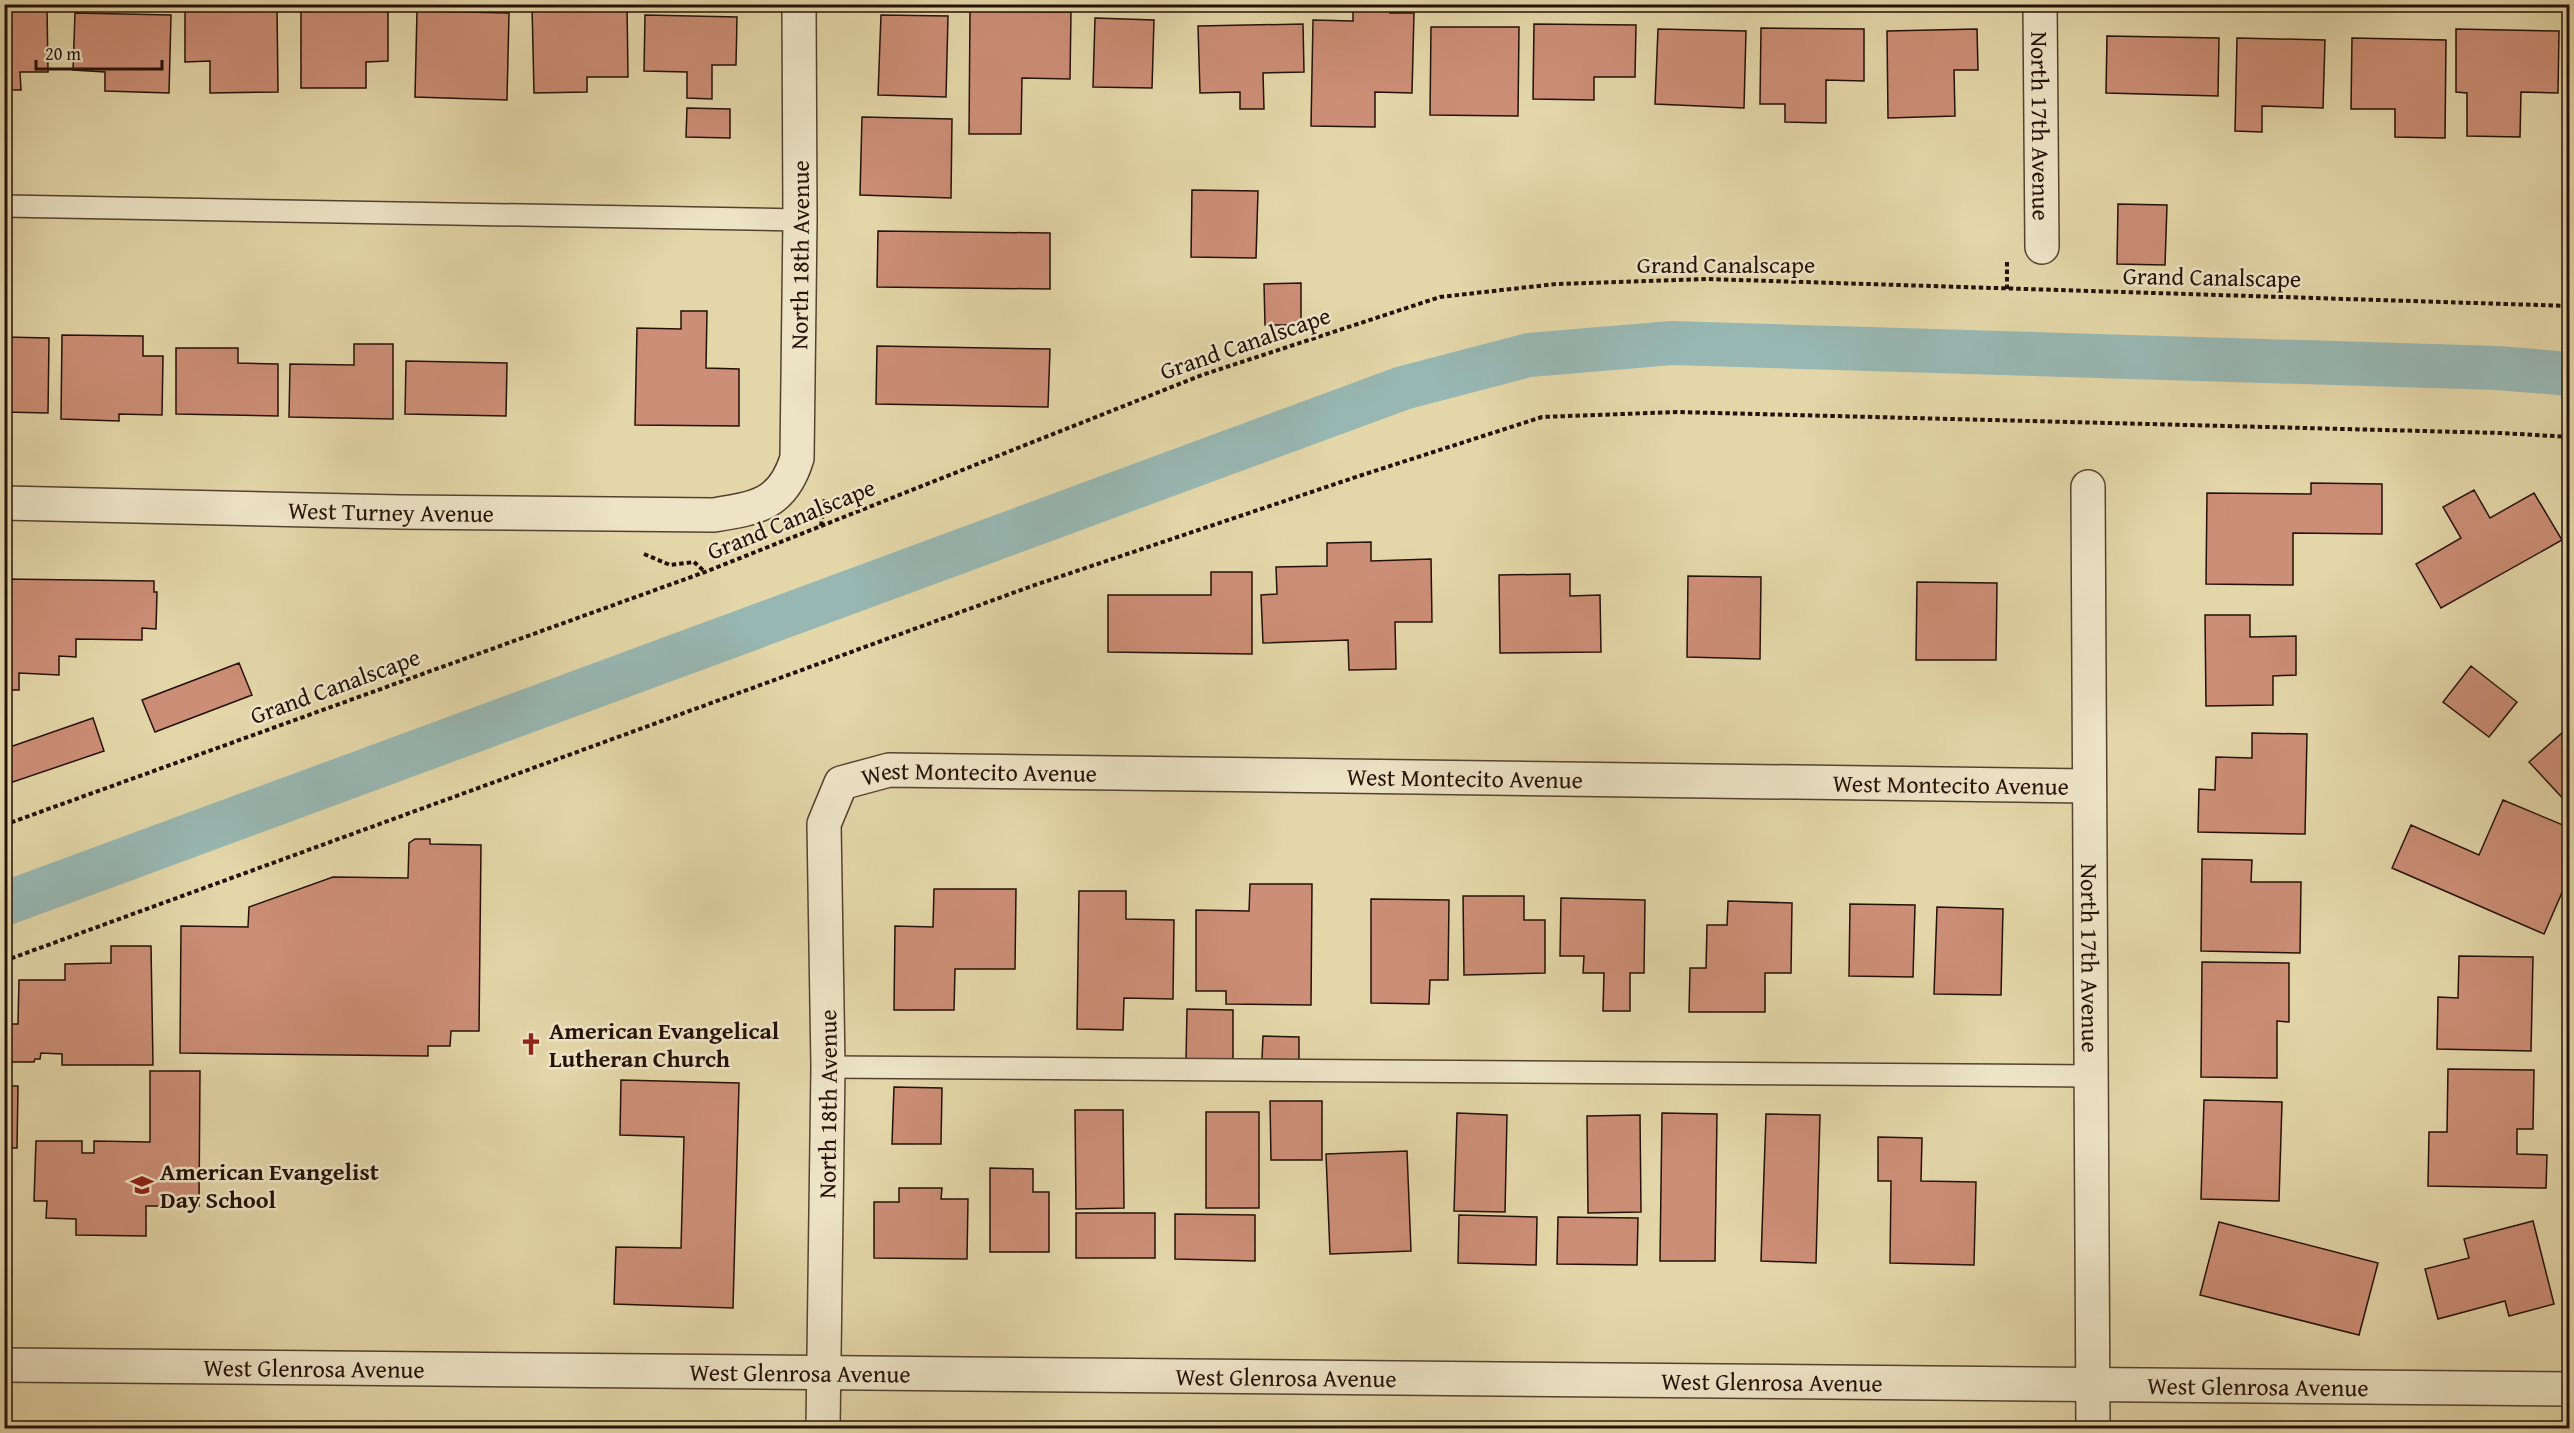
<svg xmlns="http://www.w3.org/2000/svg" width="2574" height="1433" viewBox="0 0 2574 1433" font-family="'Gentium Book Plus',serif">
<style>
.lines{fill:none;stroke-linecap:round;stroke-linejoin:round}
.canal{stroke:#98b7b2;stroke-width:44}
.building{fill:#cc8e76;stroke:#251109;stroke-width:1.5}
.service-casing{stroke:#544231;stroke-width:24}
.minor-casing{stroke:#544231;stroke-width:36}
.path{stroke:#251109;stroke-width:4;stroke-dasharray:4.5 3;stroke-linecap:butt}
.service{stroke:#ede4c6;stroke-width:21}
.minor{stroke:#ede4c6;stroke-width:33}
.labels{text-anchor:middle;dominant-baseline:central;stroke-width:5;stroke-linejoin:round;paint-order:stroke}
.street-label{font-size:24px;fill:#251109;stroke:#ede4c6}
.poi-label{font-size:24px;font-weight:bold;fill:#251109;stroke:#ede4c6;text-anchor:start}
</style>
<rect width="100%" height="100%" fill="#e3d6a8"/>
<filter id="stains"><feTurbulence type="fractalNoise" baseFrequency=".00333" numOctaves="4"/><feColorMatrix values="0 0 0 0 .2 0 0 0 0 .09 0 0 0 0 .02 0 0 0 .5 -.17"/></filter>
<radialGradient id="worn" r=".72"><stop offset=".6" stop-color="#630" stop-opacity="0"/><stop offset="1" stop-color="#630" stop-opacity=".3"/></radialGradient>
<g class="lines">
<path class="canal" d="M4,904L1403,388L1529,355L1672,343L2497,368L2570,374"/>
</g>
<path class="building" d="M627,4L628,77H587V92L534,93L532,5Z
M1353,4H1391L1390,13H1414L1412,93L1375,92V127L1311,126L1313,20L1353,21Z
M388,5V61L366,62V88H301V6Z
M4,7H47L48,72H20L21,90H4Z
M185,8H277L278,92L210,93V61L185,62Z
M417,11L509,13L507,100L415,97Z
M970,11L1071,12L1070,79L1022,78L1021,134H969Z
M75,13L171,15L169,93L105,91V72L73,70Z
M645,15L737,17L736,65H712V99L687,98V72L644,71Z
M881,15L948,16L946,97L878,95Z
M1095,18L1154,20L1152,88L1093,87Z
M1303,24L1304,72L1263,73L1264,109H1240V92L1200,93L1198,26Z
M1534,24L1636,25L1635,77H1594V100L1533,99Z
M1431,27H1519L1518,116L1430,115Z
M1761,28L1864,29V81L1826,80V123L1785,122V104H1760Z
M1658,29L1746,31L1744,108L1655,104Z
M1977,29L1978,70H1954L1955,116L1888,118L1887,31Z
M2456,29L2559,31L2558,93L2521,92L2520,137L2467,136V93L2456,92Z
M2107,36L2219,38L2218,96L2106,93Z
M2237,38L2325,40L2323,108L2262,106V132L2235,131Z
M2352,38L2446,40L2445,138L2395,137V109H2351Z
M687,108L730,109V138L686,137Z
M862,117L952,119L951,198L860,195Z
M1192,190L1258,191L1256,258L1191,257Z
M2118,204L2167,205L2165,265L2117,264Z
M878,231L1050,233V289L877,287Z
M1301,283V325H1265L1264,284Z
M681,311H707L706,368L739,369V426L635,425L637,328L681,329Z
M62,335L143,336V356H163L162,415L119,414V421L61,419Z
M4,337L49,338L48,413L4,412Z
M354,344H393V419L289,417L290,364L354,365Z
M877,346L1050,349L1048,407L876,404Z
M176,348H238V363L278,364V416L176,414Z
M406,361L507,363L506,416L405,414Z
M2311,483L2382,484V534L2293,533V585L2206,584L2207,493L2311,494Z
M2474,490L2490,518L2534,493L2562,540L2441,608L2416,564L2461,538L2443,507Z
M1371,542V561L1431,559L1432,622H1395L1396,669L1349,670L1348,640L1263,643L1261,595L1277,594L1276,567L1327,566V543Z
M1211,572H1252V654L1108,652V595H1211Z
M1570,574V596L1600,595L1601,652L1500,653L1499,575Z
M1688,576L1761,577L1760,659L1687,657Z
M4,579L154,581V592H157L156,629L142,628V640L76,639V657L59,656V675L19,673V690H4Z
M1917,582L1997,583L1996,660H1916Z
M2205,615H2250V637L2296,636V675L2273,676V705L2206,706Z
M239,663L252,695L155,732L142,700Z
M2471,666L2517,702L2489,737L2443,702Z
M93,718L104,751L4,785V749Z
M2570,726V806L2529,762Z
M2252,733L2307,734L2305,834L2198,832L2199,789L2215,790L2216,757L2252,758Z
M2503,800L2570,828V874L2544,934L2392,868L2411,825L2479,855Z
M415,839H430V844L481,845L479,1031H451L450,1046H428V1056L180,1053L181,926L248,927L249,907L333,877L408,878L409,843Z
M2202,859L2252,860L2251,882H2301L2300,953L2201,951Z
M1250,884H1312L1311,1005L1226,1004V991H1196V910L1249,911Z
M934,889H1016L1015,969H955L954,1010H894L895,926L933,927Z
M1079,891H1126V919L1174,920L1173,999L1124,998L1123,1030L1077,1029Z
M1463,896H1524V920H1545V973L1464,975Z
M1561,898L1645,900L1644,973H1630V1011H1603L1604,973H1583L1584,956H1560Z
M1371,899L1449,900L1448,980H1430L1429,1004L1371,1003Z
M1728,901L1792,903L1791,973H1765V1012H1689L1690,968H1706L1707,925H1727Z
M1850,904L1915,905L1913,977L1849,976Z
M1937,907L2003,909L2001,995L1934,994Z
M111,946H151L153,1065H62V1054L41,1053L40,1059H35L34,1062H4V1024H18L19,980H65V964L111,963Z
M2459,956L2533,957L2531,1051L2437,1049L2438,997L2458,998Z
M2202,962L2289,963V1022L2277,1021V1078L2201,1077Z
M1187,1009L1233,1010V1060L1186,1059Z
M1263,1036L1299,1037V1060L1262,1059Z
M2448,1069L2534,1070L2533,1129H2517V1154L2547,1155L2546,1188L2428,1186L2429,1132H2447Z
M150,1071H200L199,1206H146V1236L76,1235V1219L46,1218L47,1201H34L36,1141H82V1153H94V1141L150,1142Z
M621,1080L739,1083L733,1308L614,1304L616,1247L681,1248L684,1137L620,1135Z
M4,1086H18L17,1148H4Z
M894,1087L942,1088L941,1144H892Z
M2204,1100L2282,1102L2279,1201L2201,1199Z
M1270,1101H1322V1160H1271Z
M1075,1110H1123L1124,1208L1076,1209Z
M1206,1112H1259V1208H1206Z
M1457,1113L1507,1115L1505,1212L1454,1211Z
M1662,1113L1717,1114L1715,1261H1660Z
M1766,1114L1820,1115L1816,1263L1761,1261Z
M1640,1115L1641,1212L1588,1213L1587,1116Z
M1878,1137L1922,1138L1921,1181L1976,1182L1974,1265L1890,1263L1891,1181H1878Z
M1407,1151L1411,1251L1330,1254L1326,1154Z
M990,1168L1033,1169V1192H1049V1252H990Z
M899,1188H942L941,1199H968L967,1259L874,1258V1202H899Z
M1076,1213H1155V1258H1076Z
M1175,1214L1255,1215V1261L1175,1259Z
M1459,1215L1537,1217L1536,1265L1458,1263Z
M1558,1217L1638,1218L1637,1265L1557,1264Z
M2533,1221L2554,1304L2509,1316L2505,1301L2438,1319L2425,1269L2469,1258L2464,1239Z
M2219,1222L2378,1263L2359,1335L2200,1295Z"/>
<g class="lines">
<g class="service-casing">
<path id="service" d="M4,206L800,220
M828,1067L2091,1076"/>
</g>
<g class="minor-casing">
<g id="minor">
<path id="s1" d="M2040,4L2042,247"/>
<path id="s2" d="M2088,487L2093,1428"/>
<path id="s3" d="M4,503L400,512L714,515C758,508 783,504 797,458L800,220L799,4"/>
<path id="s4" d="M4,1365L2570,1389"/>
<path id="s5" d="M823,1428L828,1067L824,824L841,783L889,770L2088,786"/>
</g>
</g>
<path class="path" d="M2007,262V289
M821,526L825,497
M644,554L670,565L694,562L705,572
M4,825L705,572L1202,375L1440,297L1556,284L1707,279L2570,306
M4,961L1032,586L1359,476L1542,417L1677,412L2501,433L2570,437"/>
<use href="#service" class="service"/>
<use href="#minor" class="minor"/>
</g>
<defs>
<g id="church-bare" transform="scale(1.8)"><path d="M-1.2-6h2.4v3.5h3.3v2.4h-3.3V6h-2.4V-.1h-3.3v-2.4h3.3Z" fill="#8f2418" stroke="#ede4c6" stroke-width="2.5" paint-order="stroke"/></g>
<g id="school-bare" transform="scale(1.8)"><path d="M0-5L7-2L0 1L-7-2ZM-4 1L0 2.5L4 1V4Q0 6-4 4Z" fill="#8f2418" stroke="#ede4c6" stroke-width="2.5" paint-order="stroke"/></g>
</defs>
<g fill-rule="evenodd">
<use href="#church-bare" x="531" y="1044"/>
<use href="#school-bare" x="142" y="1185"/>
</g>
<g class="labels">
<g class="street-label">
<text stroke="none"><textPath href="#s1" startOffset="122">North 17th Avenue</textPath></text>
<text stroke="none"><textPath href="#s3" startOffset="1022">North 18th Avenue</textPath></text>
<text x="1726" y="264">Grand Canalscape</text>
<text transform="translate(2212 277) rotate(1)">Grand Canalscape</text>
<text transform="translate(1245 343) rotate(-19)">Grand Canalscape</text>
<text stroke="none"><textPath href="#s3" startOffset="387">West Turney Avenue</textPath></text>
<text transform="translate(791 519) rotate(-22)">Grand Canalscape</text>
<text transform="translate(335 686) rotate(-20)">Grand Canalscape</text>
<text stroke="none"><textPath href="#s5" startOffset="788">West Montecito Avenue</textPath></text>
<text stroke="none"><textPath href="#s5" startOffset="1274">West Montecito Avenue</textPath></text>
<text stroke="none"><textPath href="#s5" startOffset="1760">West Montecito Avenue</textPath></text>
<text stroke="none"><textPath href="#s2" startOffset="471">North 17th Avenue</textPath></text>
<text stroke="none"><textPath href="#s5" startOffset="324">North 18th Avenue</textPath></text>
<text stroke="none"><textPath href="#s4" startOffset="310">West Glenrosa Avenue</textPath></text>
<text stroke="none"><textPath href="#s4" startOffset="796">West Glenrosa Avenue</textPath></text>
<text stroke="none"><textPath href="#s4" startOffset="1282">West Glenrosa Avenue</textPath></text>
<text stroke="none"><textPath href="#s4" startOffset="1768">West Glenrosa Avenue</textPath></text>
<text stroke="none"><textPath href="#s4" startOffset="2254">West Glenrosa Avenue</textPath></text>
</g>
<g class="poi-label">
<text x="549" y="1030">American Evangelical<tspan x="549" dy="28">Lutheran Church</tspan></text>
<text x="160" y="1171">American Evangelist<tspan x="160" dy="28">Day School</tspan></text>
</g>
</g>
<rect width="2574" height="1433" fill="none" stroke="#e3d6a8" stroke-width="24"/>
<rect x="6" y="6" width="2562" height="1421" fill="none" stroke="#251109" stroke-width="3"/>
<rect x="12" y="12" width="2550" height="1409" fill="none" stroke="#251109" stroke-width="1.5"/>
<path d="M36 60v9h126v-9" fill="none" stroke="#251109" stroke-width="3"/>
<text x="45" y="60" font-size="18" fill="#251109" stroke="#ede4c6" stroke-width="4.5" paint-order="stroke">20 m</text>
<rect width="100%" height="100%" filter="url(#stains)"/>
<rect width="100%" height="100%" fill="url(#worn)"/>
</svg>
